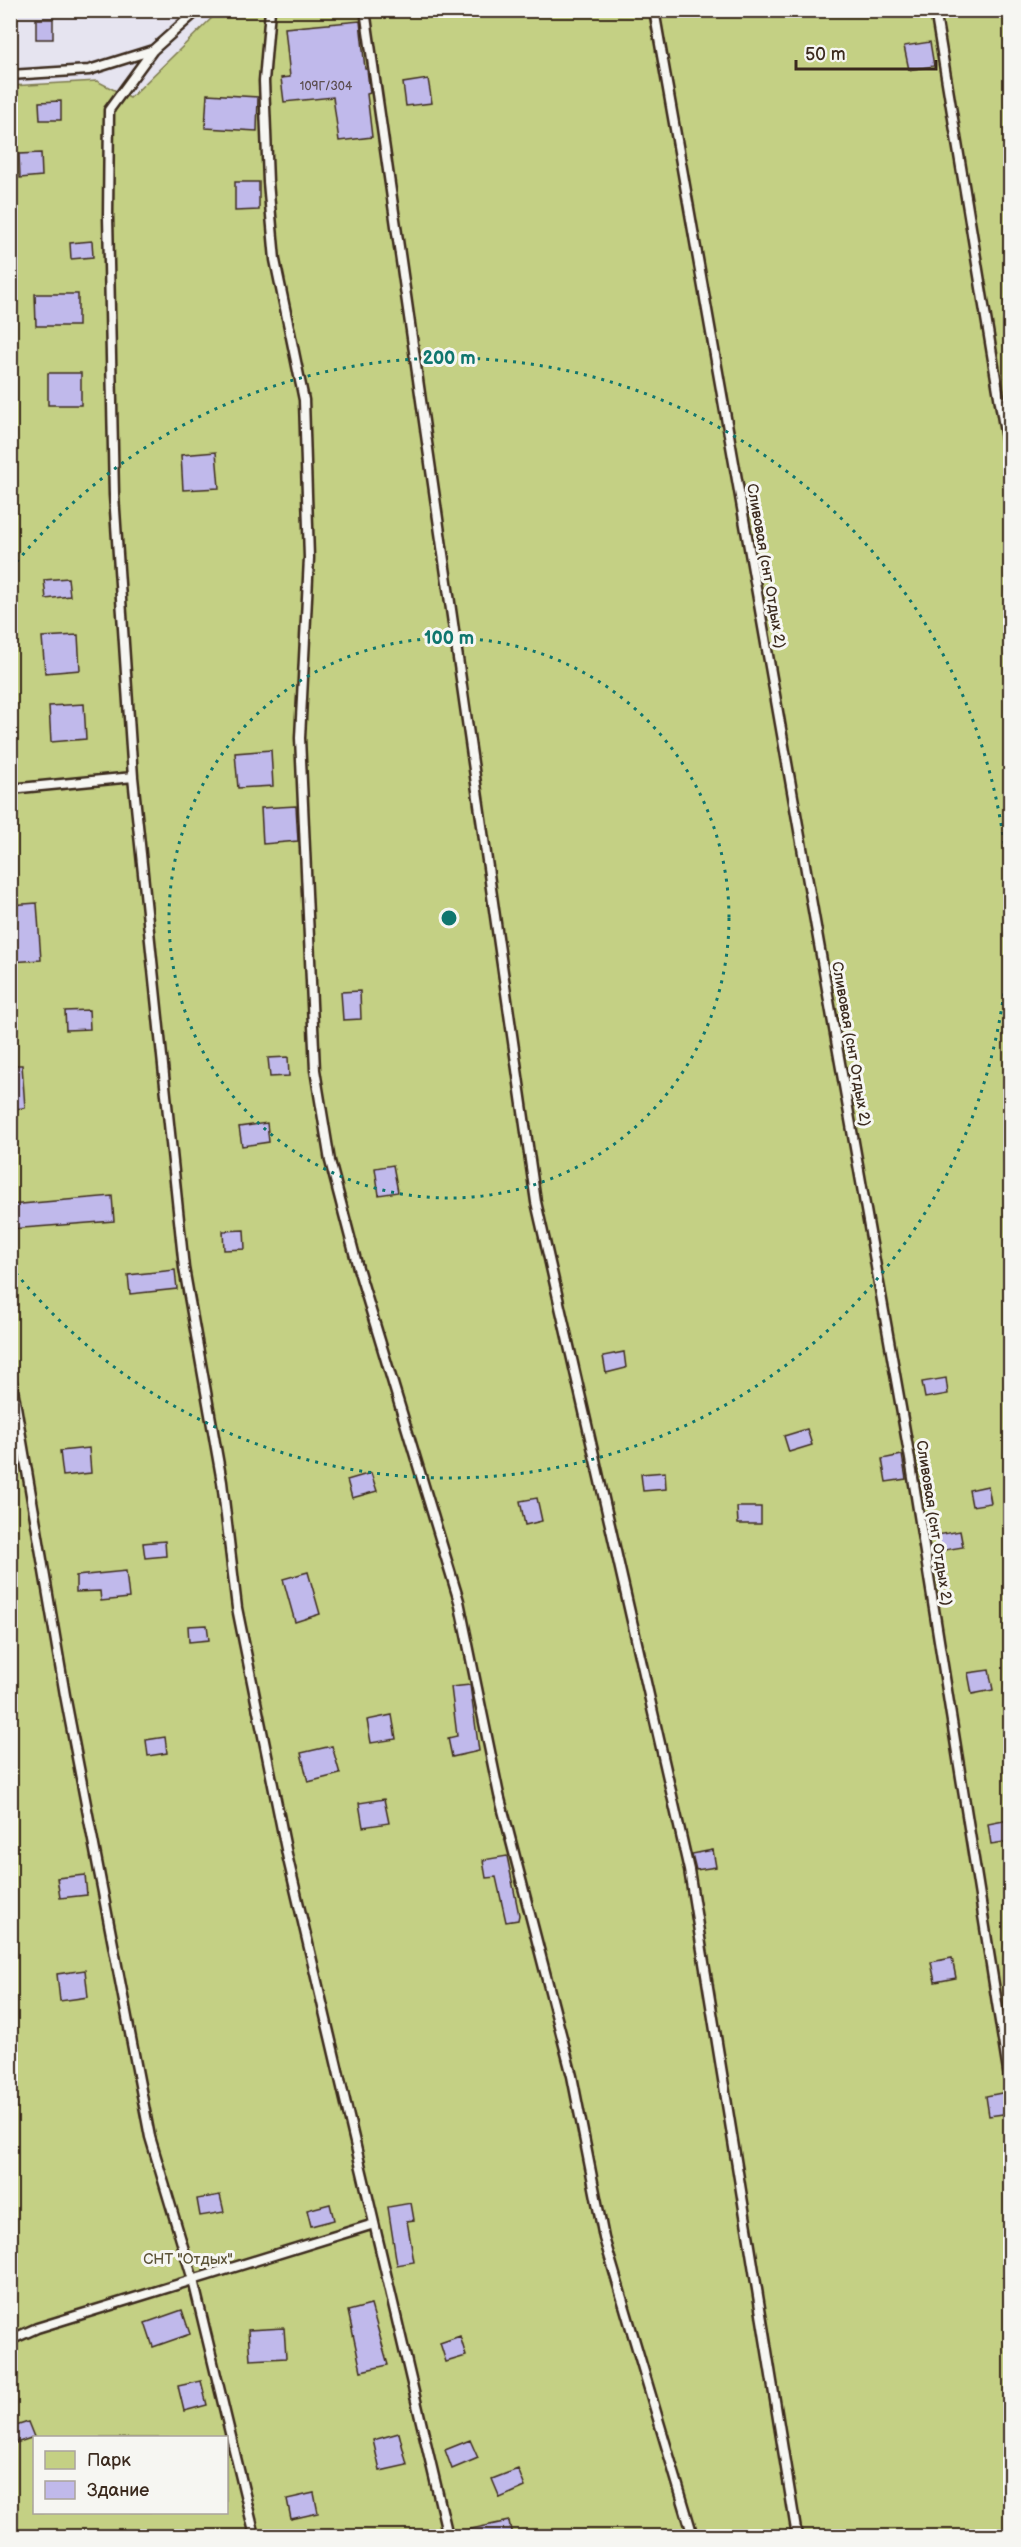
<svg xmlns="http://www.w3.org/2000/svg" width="1021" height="2547" viewBox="0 0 1021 2547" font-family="'Balsamiq Sans',sans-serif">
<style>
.green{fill:#c4d084;stroke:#807d51;stroke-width:1.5;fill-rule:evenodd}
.building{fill:#c0b9eb;stroke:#3b2a1e;stroke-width:1.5}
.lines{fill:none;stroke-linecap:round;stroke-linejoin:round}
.lane-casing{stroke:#3b2a1e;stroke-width:13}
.lane{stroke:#f6f6f2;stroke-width:8}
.ring{fill:none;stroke:#0f766e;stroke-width:3;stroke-dasharray:3 6}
.labels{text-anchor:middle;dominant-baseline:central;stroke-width:6;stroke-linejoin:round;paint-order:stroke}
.number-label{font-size:12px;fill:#5c4e51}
.street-label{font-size:15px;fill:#3b2a1e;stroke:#f6f6f2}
.park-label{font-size:15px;fill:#5d5438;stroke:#f6f6f2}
.centre{fill:#0f766e;stroke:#f6f6f2;stroke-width:3}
.ring-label{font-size:18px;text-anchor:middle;font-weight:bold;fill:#0f766e;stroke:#f6f6f2;stroke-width:6;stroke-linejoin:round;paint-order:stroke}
</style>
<rect width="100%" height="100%" fill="#e6e4f0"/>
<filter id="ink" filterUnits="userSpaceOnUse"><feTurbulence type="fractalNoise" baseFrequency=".0167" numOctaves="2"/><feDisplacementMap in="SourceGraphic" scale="12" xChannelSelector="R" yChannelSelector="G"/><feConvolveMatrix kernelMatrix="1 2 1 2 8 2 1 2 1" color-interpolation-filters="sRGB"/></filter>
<g filter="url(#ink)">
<path class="green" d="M219,11H1010V2536H11V86L97,81L130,98ZM34,2438H226V2512H34Z"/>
<path class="building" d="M36,19H53V39H36Z
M360,21L365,69H367L369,86L370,93L367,94L372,137L339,141L333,97L284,102L281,78L290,77L285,28Z
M930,42L934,66L909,70L904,46Z
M428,79L432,103L406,106L403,83Z
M207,94L258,97L257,131L205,128Z
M61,101V120H40L39,102Z
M41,153L42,176L20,178L19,154Z
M235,182H259V210L235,211Z
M92,241L93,257L71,259L70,243Z
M35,294H78V326H36Z
M48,373H81V405H48Z
M216,452L219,488L183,490L181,455Z
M68,578L70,596L46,599L44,580Z
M78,635L80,670L45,673L42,637Z
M84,704L86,739L51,742L49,706Z
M271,750L273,786L238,788L235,753Z
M296,806L298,841L263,844L261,808Z
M37,903L41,960L10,962V905Z
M360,991L361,1019L343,1020L341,992Z
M89,1010L90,1029L66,1030L65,1011Z
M288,1057L289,1076L270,1077L268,1058Z
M10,1065H22L25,1108L10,1109Z
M267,1123L269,1142L242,1146L239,1127Z
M393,1165L398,1192L379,1195L375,1168Z
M112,1196L114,1221L10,1229V1205Z
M244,1230L245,1249L224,1250L223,1231Z
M175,1270L177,1289L130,1294L128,1275Z
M624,1352L626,1368L606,1373L603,1356Z
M946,1378L948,1394L925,1398L922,1382Z
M807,1429L812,1445L789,1452L784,1436Z
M89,1448L91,1473L63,1476L60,1451Z
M902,1455L906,1479L886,1482L882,1459Z
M665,1472L666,1489L643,1491L641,1474Z
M371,1473L377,1491L352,1498L347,1480Z
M988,1486L991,1503L972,1506L969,1490Z
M537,1498L542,1521L525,1525L520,1501Z
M737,1507H761V1524H738Z
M960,1531L963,1547L939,1551L937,1535Z
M165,1541L166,1556L145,1558L143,1543Z
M126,1571L129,1598L101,1601L100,1591L76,1592V1576Z
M308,1572L320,1614L295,1622L283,1579Z
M207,1625L209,1640L189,1642L188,1626Z
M989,1670L993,1690L972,1694L968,1673Z
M470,1685L479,1751L452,1757L448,1738L457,1736L451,1687Z
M392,1715L396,1739L371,1743L367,1720Z
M165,1737L167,1753L148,1756L146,1740Z
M332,1746L340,1774L308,1782L301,1753Z
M384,1799L389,1823L363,1827L359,1803Z
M1009,1820L1011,1841L991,1844L988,1824Z
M713,1850L716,1867L696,1870L692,1854Z
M507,1856L519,1915L518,1920L506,1922L496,1877L486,1878L483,1860Z
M85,1875L87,1895L60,1898L57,1878Z
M952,1958L956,1978L935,1982L931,1962Z
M85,1970L88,1997L60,2001L57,1974Z
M1007,2092L1010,2113L989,2116L986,2096Z
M220,2195L224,2212L200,2216L197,2199Z
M411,2203L414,2220L407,2221L414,2262L397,2265L388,2207Z
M330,2204L334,2220L311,2226L307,2210Z
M371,2305L388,2365L361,2371L348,2311Z
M182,2310L190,2334L153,2347L145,2323Z
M284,2328L286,2358L250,2360L248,2330Z
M460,2336L466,2356L446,2362L440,2343Z
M201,2381L207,2405L184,2411L178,2386Z
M28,2422L34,2437L10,2445V2428Z
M399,2433L407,2465L380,2471L373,2440Z
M470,2440L478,2458L452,2469L445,2450Z
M518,2469L525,2487L500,2498L492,2479Z
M314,2493L318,2513L291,2519L287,2499Z
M509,2521L512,2536H466V2530Z"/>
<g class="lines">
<g class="lane-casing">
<path id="lane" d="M198,10L153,50L109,110L108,217L114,495L133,777L184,1268L222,1482L237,1608L288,1859L448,2536
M270,10L264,81L268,182L275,260L304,400L309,558L300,738L315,1070L330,1161L358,1268L459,1601L499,1795L572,2076L604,2238L693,2536
M365,10L536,1202L689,1870L797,2536
M654,10L910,1459L1010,2084
M935,10L1010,463
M10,75L89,70L153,50
M10,789L133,777
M10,1371L65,1695L150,2137L193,2280L255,2536
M10,2340L37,2328L374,2224
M10,2532L12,2536"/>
</g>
<use href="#lane" class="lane"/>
</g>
</g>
<g class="ring">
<circle cx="449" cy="918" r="280"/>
<path d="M11 569A560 560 0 1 1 11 1267"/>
</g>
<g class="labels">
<g class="number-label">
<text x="326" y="86">109Г/304</text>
</g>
<g class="street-label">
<text transform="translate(766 566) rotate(80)">Сливовая (снт Отдых 2)</text>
<text transform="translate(851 1044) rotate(80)">Сливовая (снт Отдых 2)</text>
<text transform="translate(934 1523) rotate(81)">Сливовая (снт Отдых 2)</text>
</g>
<g class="park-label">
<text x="188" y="2259">СНТ "Отдых"</text>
</g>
</g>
<circle cx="449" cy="918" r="9" class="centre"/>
<g class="ring-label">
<text x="449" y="364">200 m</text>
<text x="449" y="644">100 m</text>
</g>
<rect width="1021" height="2547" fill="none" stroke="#f6f6f2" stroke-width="36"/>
<rect x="18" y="18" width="985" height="2511" fill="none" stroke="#3b2a1e" stroke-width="2" filter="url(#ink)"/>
<rect x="33" y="2436" width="195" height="78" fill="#f6f6f2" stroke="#aba49d" stroke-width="1.5"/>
<rect x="45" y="2451" width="30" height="18" fill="#c4d084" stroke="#aba49d" stroke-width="1.5"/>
<text x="87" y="2466" font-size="18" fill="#3b2a1e">Парк</text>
<rect x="45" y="2481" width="30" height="18" fill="#c0b9eb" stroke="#aba49d" stroke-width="1.5"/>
<text x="87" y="2496" font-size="18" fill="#3b2a1e">Здание</text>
<path d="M796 60v9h140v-9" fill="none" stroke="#3b2a1e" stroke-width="3"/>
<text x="805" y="60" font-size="18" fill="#3b2a1e" stroke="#f6f6f2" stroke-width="4.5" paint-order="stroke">50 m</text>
</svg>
